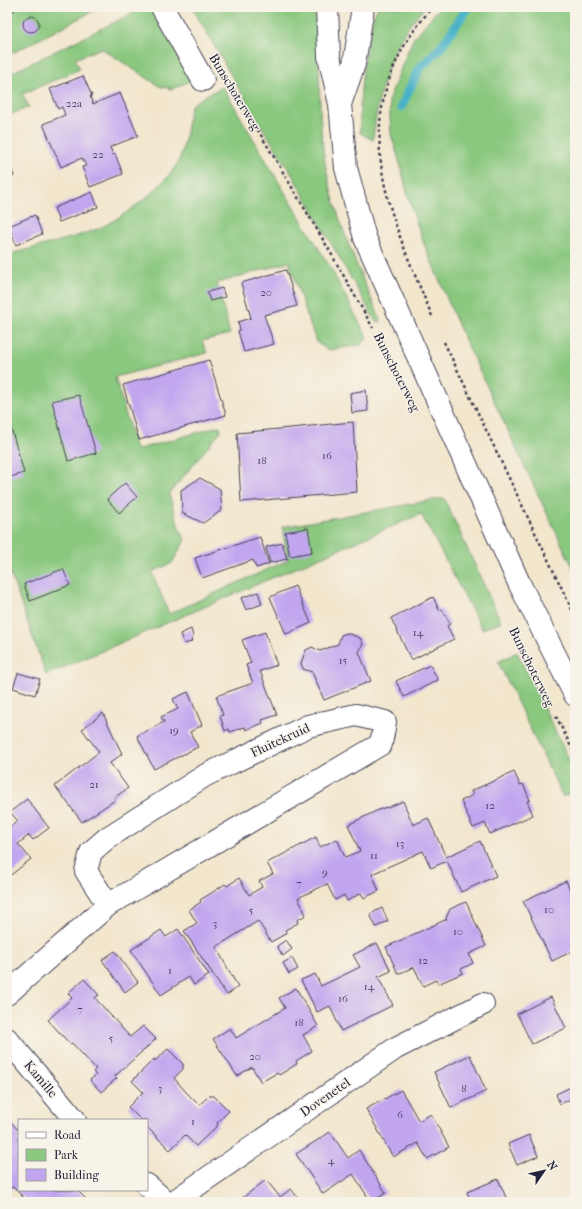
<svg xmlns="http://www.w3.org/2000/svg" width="582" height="1209" viewBox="0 0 582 1209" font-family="'IM FELL French Canon',serif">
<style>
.green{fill:#8ac87f;stroke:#56755d}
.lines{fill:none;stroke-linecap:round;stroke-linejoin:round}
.stream{stroke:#49b2c7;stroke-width:9}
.building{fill:#c1a6ef}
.minor-casing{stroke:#413f51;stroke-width:24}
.path{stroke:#413f51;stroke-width:2.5;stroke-dasharray:3 3;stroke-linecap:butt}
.minor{stroke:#fff;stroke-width:22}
.labels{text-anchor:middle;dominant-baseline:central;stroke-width:3;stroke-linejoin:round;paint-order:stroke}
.number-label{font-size:11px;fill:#4a4368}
.street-label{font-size:13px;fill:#22223b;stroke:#f7f3e8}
</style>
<rect width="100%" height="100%" fill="#f7f3e8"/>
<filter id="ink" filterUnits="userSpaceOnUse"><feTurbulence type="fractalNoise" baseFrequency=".025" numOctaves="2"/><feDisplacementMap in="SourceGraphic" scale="8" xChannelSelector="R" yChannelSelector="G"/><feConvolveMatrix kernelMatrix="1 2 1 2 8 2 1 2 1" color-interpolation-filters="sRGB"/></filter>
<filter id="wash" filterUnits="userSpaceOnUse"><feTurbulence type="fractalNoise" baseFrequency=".012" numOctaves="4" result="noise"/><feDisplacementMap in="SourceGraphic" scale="16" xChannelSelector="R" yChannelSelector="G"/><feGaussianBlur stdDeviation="0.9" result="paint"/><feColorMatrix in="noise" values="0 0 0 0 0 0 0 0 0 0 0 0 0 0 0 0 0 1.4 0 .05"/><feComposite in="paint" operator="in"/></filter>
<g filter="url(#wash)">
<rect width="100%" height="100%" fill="#f2e6cd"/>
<path class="green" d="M7,7H101L7,56Z
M192,7H314C322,54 317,102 323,149C331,210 357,266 381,321L376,322L294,178L246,101Z
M378,7H425C420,13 414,19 409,26C386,59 377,100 373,140L360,133C359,98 362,64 370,31C372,22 374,14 378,7Z
M440,7H575V572L531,480L459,327L424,244L408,197L401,167L391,134L389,99L403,63L413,39Z
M141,9L148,10L159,15L192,80L172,89L159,86L101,48L75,59L80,69L22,94L29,107L7,116V75Z
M223,87L278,181L330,267L367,337L361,345L328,350L316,342L289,262L217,283L230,334L202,341L207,353L115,377L136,450L220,426L221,431L169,494L179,528L185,540L172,563L152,572L169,614L288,560L282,527L444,498L501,622L482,629L421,514L46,675L7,564V255C35,247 64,241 92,231C117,223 164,187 177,164C186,147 186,124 191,105L208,94Z
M517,652L575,772V791L563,797L498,662Z"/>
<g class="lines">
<path class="stream" d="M401,107L419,69L441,47L468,7"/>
</g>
<g id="blocks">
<path class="building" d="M7,7H18L9,15L7,12Z
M23 24a8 8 0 1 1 16 0a8 8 0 1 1-16 0Z
M83,76L92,96H90L93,104L120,93L138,136L110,147L113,155L115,154L123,174L90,187L82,167L86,166L82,158L61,167L43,124L65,115L62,107L58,109L50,89Z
M7,158L14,176L7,178Z
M92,192L98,207L59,222L54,208Z
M35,215L42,234L16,245L9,226Z
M286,270L297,306L264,315L274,344L244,352L238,331L240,330L238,322L251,318L241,283Z
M222,288L225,297L210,301L207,292Z
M209,360L226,415L139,440L123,385Z
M366,390L368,411L352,413L350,393Z
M79,395L96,453L68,461L52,401Z
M7,414L24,473L7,478Z
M353,422L357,492L241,502L237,433Z
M200,478L220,489L222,510L203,523L182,513L181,490Z
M125,483L137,497L119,513L107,499Z
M308,528L312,552L290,556L285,532Z
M260,537L269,564L256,568L253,560L202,578L195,558Z
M282,543L287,559L270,563L266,547Z
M63,569L70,585L30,601L24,584Z
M295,586L311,623L286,634L270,597Z
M258,592L262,604L246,610L241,598Z
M433,597L439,610L442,609L450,624L447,626L454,639L411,660L391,618Z
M191,629L193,636L191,642L184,644L180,634Z
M265,632L277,665L260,671L277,715L262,720L263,723L246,730L245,727L230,732L229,729L225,731L220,716L223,715L216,696L253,683L246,665L251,663L242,640Z
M347,633L360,638L363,644L359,652L371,681L324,700L312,672L303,669L301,663L306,650L312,647L320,651L338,644L341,635Z
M430,665L438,680L404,697L396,681Z
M18,673L40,679L35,695L13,688Z
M188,692L202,725L190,732L198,747L154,769L137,736L164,722L161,717L178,709L173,699Z
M103,713L122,754L110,763L128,788L114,798L115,800L82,822L55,786L99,752L82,729Z
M514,772L520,785L523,784L530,800L527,801L533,815L490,834L485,823L473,828L461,801L473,795L471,791Z
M27,799L49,828L33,840L29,835L18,844L31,859L7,878V829L18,821L10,812Z
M403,801L413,825L428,818L446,857L480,841L496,876L461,892L447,861L431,868L423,851L372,874L379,891L364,898L361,893L347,901L344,895L335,900L327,884L298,898L306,915L297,920L298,923L285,930L287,933L271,942L258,921L216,947L238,987L227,995L184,931L197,923L189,910L201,902L200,900L213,892L225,884L227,886L239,878L249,895L262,887L259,881L273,874L267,863L316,837L320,847L337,839L345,857L360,851L348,825L374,812L386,807L387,808Z
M566,881L575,901V950L552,961L523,901Z
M466,902L486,946L469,954L473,963L461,969L463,973L438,984L436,980L423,986L414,967L398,974L386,947L447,919L446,918L450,909Z
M382,908L388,921L376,927L370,914Z
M178,929L209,975L194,985L189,977L161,995L131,950L161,930L166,937Z
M286,940L292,949L283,956L277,946Z
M377,943L391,971L378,977L393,1005L341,1031L330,1006L317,1012L301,980L315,974L321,986L344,975L360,967L353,955Z
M115,951L138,982L125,992L102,960Z
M292,958L298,969L289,974L283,963Z
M84,979L99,995L95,998L130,1037L143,1026L156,1039L115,1076L117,1078L101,1092L90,1080L96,1075L93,1072L96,1069L72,1043L70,1044L48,1020L72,998L68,993Z
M296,988L318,1026L303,1035L312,1051L296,1061L297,1064L279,1075L277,1073L261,1082L252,1067L237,1076L213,1039L230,1028L236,1038L285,1008L279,998Z
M551,997L566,1028L532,1044L517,1014Z
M168,1049L183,1064V1069L174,1078L186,1092L199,1105L209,1096H214L229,1111L217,1123L218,1125L196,1146L185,1135L170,1150L147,1127V1120H141L128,1107L143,1092L132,1081L154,1059L155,1061Z
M470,1055L486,1091L451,1108L434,1072Z
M575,1085V1097L560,1104L556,1094Z
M401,1090L419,1121L431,1114L449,1147L427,1159L418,1143L393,1157L366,1109Z
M7,1118L19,1131V1190H77L89,1202H28L13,1187L7,1191Z
M330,1132L348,1158L359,1150L386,1193L371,1202L353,1174L323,1194L296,1154Z
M529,1135L538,1156L517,1165L508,1144Z
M498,1179L508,1202H471L467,1192Z
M266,1180L280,1197L291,1189L301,1202H237Z"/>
</g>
</g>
<g filter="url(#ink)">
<use href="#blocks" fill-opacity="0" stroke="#413f51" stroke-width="1"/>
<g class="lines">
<g class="minor-casing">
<path id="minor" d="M162,7L203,80
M327,7L329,56L340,104L346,168L365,238L519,583L575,695
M340,104L354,64L363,7
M7,994L108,905L381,744L385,722L356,715L308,726L206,775L107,838L91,852L86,871L108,905
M7,1039L75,1120
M147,1185L166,1202
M173,1202L396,1048L483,1004"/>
</g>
<path class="path" d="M230,83L328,248L373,328
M432,316C395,226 351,141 404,46C412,32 422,20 432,7
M444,342L575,616
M556,716L575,755"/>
<use href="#minor" class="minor"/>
</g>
</g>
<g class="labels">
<g class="number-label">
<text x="74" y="103">22a</text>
<text x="98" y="154">22</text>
<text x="266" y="292">20</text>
<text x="327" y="455">16</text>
<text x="262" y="460">18</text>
<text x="418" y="632">14</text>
<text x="343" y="660">15</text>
<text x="174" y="730">19</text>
<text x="94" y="784">21</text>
<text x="490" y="805">12</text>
<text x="400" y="843">13</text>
<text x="374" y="855">11</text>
<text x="325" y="872">9</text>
<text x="299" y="883">7</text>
<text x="549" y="909">10</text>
<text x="251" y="910">5</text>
<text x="215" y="923">3</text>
<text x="458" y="931">10</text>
<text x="423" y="960">12</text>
<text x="170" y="970">1</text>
<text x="369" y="986">14</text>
<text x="343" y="998">16</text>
<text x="80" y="1009">7</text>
<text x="299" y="1022">18</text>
<text x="111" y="1038">5</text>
<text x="255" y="1056">20</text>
<text x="160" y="1088">3</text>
<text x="464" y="1088">8</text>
<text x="400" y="1114">6</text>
<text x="193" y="1121">1</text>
<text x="331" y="1160">4</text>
</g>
<g class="street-label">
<text transform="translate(235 92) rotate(59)">Bunschoterweg</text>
<text transform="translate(397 372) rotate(63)">Bunschoterweg</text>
<text transform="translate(532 667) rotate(64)">Bunschoterweg</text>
<text transform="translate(280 740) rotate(-25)">Fluitekruid</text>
<text transform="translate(41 1079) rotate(50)">Kamille</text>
<text transform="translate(325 1097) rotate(-35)">Dovenetel</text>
</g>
</g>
<rect width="582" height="1209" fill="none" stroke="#f7f3e8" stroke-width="24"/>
<rect x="18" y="1119" width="130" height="72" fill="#f7f3e8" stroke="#a29fa3"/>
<rect x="26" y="1132" width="20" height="6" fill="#ffffff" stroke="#a29fa3"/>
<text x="54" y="1139" font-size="12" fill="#22223b">Road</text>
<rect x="26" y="1149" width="20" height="12" fill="#8ac87f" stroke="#a29fa3"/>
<text x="54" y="1159" font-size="12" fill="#22223b">Park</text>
<rect x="26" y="1169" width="20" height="12" fill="#c1a6ef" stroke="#a29fa3"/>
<text x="54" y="1179" font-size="12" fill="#22223b">Building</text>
<g transform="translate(544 1171) rotate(56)" stroke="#f7f3e8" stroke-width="3" paint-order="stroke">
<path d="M0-3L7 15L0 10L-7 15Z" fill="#22223b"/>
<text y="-6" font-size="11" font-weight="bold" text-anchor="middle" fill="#22223b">N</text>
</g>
</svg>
